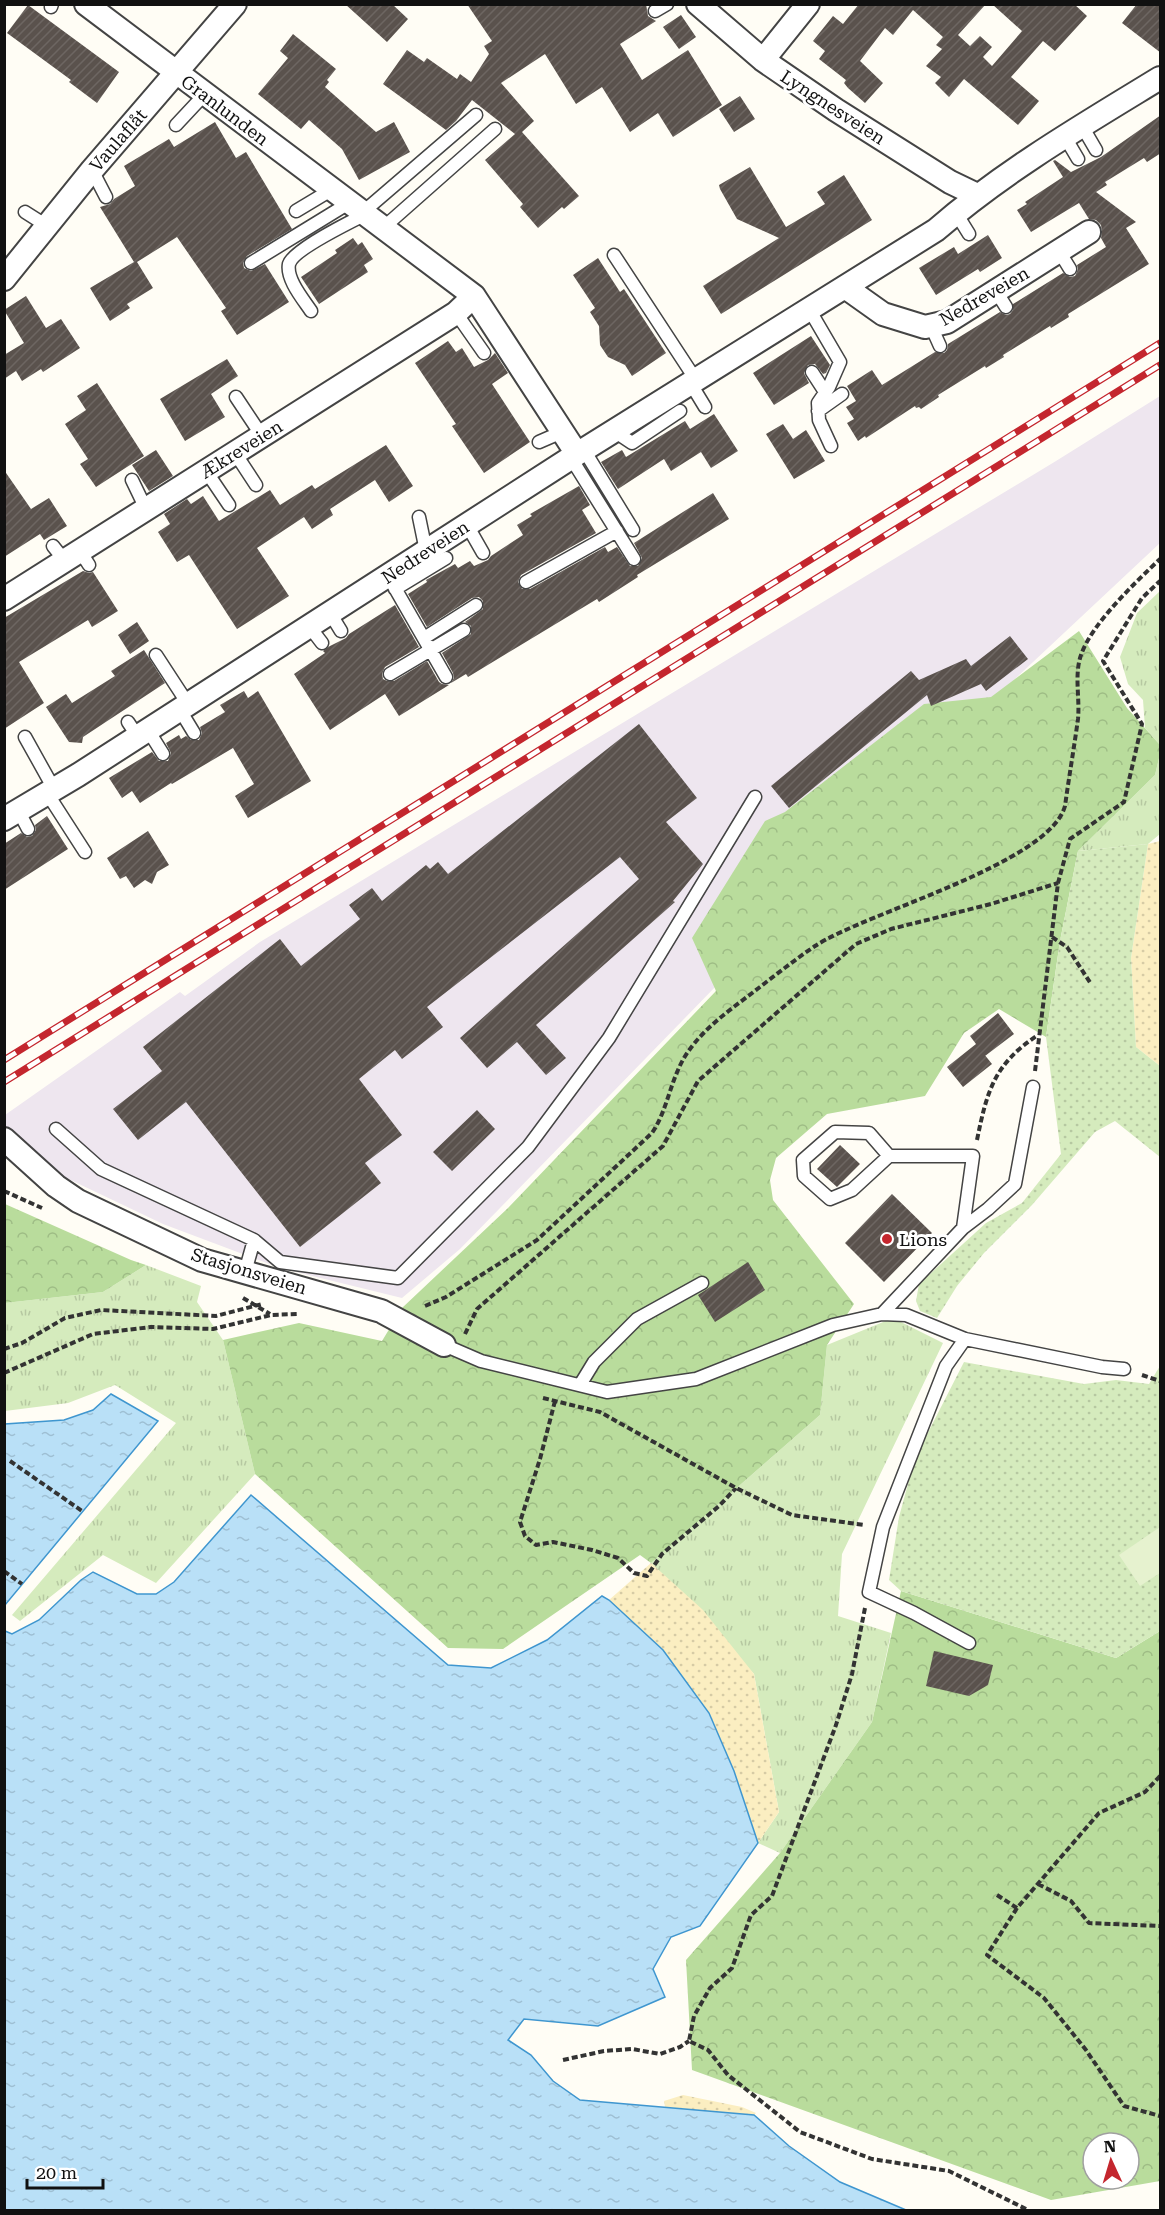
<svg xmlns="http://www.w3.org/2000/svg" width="1165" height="2215" viewBox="0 0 1165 2215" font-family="'Roboto Serif',serif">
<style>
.industrial{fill:#eee6ef}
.grass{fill:url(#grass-tufts)}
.forest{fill:url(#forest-crowns);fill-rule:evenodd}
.sand{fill:url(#sand-dots)}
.park{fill:url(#park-dots)}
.pitch{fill:#e6f2cf}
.water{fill:url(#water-ripples);stroke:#3f96cf;stroke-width:1.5}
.building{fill:url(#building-hatch)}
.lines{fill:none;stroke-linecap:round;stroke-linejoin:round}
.service-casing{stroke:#444;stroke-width:15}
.minor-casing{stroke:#444;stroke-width:26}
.path{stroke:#333;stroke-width:4;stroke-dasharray:6 3;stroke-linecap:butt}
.service{stroke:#fff;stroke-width:12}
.minor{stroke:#fff;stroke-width:22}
.rail-casing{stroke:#c4262e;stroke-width:7}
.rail{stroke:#fff;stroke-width:4.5;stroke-dasharray:14;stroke-linecap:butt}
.poi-dot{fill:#c4262e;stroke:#fff;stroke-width:2}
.labels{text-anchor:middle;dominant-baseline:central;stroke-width:6;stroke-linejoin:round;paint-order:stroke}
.street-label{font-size:18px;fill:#111;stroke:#fff}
.poi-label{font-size:18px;fill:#111;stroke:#fff;text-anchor:start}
</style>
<defs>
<pattern id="grass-tufts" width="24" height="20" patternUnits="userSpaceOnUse" patternTransform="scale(1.5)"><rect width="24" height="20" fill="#d5ebbd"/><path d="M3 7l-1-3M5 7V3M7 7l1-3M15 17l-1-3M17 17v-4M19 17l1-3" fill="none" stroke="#b6c8a1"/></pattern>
<pattern id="forest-crowns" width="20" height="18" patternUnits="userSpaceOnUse" patternTransform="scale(1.5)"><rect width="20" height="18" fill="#b9dc9c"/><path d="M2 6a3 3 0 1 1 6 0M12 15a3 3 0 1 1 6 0" fill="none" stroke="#9ebc85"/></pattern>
<pattern id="sand-dots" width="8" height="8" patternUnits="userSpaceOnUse" patternTransform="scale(1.5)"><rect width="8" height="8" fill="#fbeec1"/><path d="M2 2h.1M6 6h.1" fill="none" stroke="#d6cba5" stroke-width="1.8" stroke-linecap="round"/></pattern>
<pattern id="park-dots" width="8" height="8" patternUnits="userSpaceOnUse" patternTransform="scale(1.5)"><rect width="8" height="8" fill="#d5ebbd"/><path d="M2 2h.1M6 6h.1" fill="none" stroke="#b6c8a1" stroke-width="1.8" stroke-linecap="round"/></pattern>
<pattern id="water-ripples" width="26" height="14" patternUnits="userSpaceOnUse" patternTransform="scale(1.5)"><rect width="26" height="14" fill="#b9e0f7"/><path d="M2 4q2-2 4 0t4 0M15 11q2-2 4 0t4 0" fill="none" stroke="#9ebfd3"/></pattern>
<pattern id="building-hatch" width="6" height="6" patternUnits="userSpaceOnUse" patternTransform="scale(1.5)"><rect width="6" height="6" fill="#5a524d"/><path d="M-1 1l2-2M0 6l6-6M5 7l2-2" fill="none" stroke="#6d6662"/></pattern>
</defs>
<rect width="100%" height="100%" fill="#fffdf5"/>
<path class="industrial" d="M1160,396V543L1017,677L460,1249L402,1298L280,1268L163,1224L56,1173L5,1128V1115L180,992L185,996L260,942L1056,461Z"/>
<path class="grass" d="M1160,591V745L1145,728L1143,700L1128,684L1120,657L1137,613Z
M1160,754V834L1148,844L1078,851L1155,775Z
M146,1265L201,1286L197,1302L223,1340L255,1474L156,1583L103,1555L20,1621L12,1615L176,1423L115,1385L68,1403L5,1411V1303L103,1292Z
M893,1318L943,1343L842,1554L838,1616L891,1633L872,1722L780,1853L758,1843L779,1812L754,1674L651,1563L820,1415L827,1345Z"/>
<path class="forest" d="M1079,631L1127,708L1160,745V754L1155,775L1078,851L1060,941L1046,1037L999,1009L964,1033L925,1096L827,1114L776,1158L770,1180L773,1200L854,1304L827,1345L820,1415L651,1563L640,1555L503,1649L448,1648L255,1474L223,1340L299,1323L382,1341L402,1308L508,1208L716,991L692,938L765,821L785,812L924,704L991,697Z
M5,1204L131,1260L146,1265L103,1292L5,1303Z
M901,1591L1116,1658L1160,1631V2181L1051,2200L692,2070L686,1960L780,1853L872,1722ZM1093,2143H1129V2179H1093Z"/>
<path class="sand" d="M1160,841V1066L1136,1047L1131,958L1148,844Z
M651,1563L703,1610L754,1674L779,1812L758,1843L734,1771L709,1713L663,1650L609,1600Z
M683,2095L742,2107L756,2113L754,2115L665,2107L664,2101Z"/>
<path class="park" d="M1148,844L1131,958L1136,1047L1160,1066V1157L1115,1121L1095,1132L1032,1205L984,1253L957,1286L937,1318L920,1311L916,1301L919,1284L986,1223L1022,1203L1061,1154L1046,1037L1060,941L1078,851Z
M964,1362L1084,1384L1116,1380L1149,1384L1160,1366V1631L1116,1658L901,1591L889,1580L899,1517L915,1458Z"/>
<path class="pitch" d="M1160,1527V1573L1140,1586L1119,1555Z"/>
<path class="water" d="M111,1394L158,1421L5,1605V1424L64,1420L93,1410Z
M251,1495L448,1665L491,1668L547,1640L602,1596L609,1600L663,1650L709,1713L734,1771L758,1843L700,1926L671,1937L653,1969L665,1997L598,2026L524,2019L508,2040L531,2055L553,2081L580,2100L754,2115L789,2146L840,2182L906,2210H5V1631L12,1634L39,1620L81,1580L93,1572L137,1594H156L174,1582Z"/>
<path class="building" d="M345,4H392L408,19L387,42Z
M467,4H646L648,16L656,21L620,44L642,80L688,50L722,105L673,137L658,113L630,132L602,87L576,104L545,54L501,83L534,121L522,132L579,196L564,209L562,207L538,228L520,207L523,204L485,160L515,134L472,100L456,121L446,130L383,84L407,50L424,62L427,58L457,79L460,74L471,82L489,54L484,46L492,41Z
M859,4H986L958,35L970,46L980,36L992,47L983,57L992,66L1022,31L992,4H1074L1087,16L1055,51L1043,41L1011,77L1039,101L1018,125L964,79L949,97L935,83L941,77L926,66L942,49L936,45L943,37L913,10L893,35L885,28L860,61L883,83L865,103L848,88L844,83L846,80L819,59L825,51L813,41L833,16L843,24Z
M1137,4H1161V53L1122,23Z
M28,5L119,72L97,103L69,82L71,80L7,33Z
M681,15L696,37L679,49L663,27Z
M293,34L336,69L327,80L329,82L325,87L376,132L394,122L410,152L359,180L342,149L309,120L301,129L258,94L288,58L280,51Z
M740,96L755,119L734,132L719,109Z
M1161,115V153L1147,162L1144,158L1105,182L1107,185L1096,192L1136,222L1126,228L1149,264L1068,314L1069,317L1051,328L1050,326L1003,355L1004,357L986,368L985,366L938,395L939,397L921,409L919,407L916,408L915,406L866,438L865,436L858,441L847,423L854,419L846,407L856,401L847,386L872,370L882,385L935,352L944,353L947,350L948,344L1000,312L1006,315L1010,314L1013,310V304L1063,273L1070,277L1075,276L1078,269L1077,265L1106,247L1101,238L1102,232L1101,225L1096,220L1089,219L1079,203L1031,232L1017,210L1027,204L1025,202L1063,177L1053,161L1055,160L1071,172L1101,157Z
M215,122L236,158L246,152L292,229L247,256L243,263L244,268L251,271L265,264L289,302L237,335L221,311L226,308L177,237L137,262L153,288L127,304L130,308L110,321L90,288L134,262L100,207L110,204L114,199L135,186L124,166L169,139L174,147Z
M750,167L786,227L825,204L817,192L844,175L872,220L721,314L703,286L779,238L737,219L720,189L719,185Z
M988,235L1002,258L980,272L978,269L936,295L919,268L954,247L958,254Z
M353,238L358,245L362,242L373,259L364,265L368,272L319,304L301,277L337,253L335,250Z
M598,258L620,292L624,289L666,353L632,376L625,365L608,357L600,345L599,326L590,312L595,308L573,275Z
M26,296L46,328L61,319L80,348L43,372L41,369L22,381L16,371L4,379V355L24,343L4,310Z
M811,336L830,365L826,373L823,374L815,364L808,365L804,373L809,383L774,405L753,373Z
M448,341L456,352L462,348L474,367L488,360L495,353L508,373L492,384L530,442L484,473L452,426L456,424L415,363Z
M227,359L238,376L211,394L225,417L185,441L160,399Z
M97,383L144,456L96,487L80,464L88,459L65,424L86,410L77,396Z
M714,414L738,451L711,468L701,452L671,471L664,459L618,489L601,462L622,450L626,457L685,421L690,429Z
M783,424L793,439L806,430L825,461L794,479L766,434Z
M386,445L413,486L389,502L375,480L330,509L333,515L312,529L304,517L257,548L289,596L237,629L189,555L177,562L158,532L170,524L164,514L187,499L191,504L203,496L219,521L270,490L280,505L312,485L315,489Z
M156,450L173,476L149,491L132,465Z
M4,470L31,509L49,498L67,526L44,540L40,534L4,557Z
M579,486L590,505L582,510L596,533L521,575L518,582L522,589H530L605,547L608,552L617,547L630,566H638L642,558L634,543L713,493L729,519L637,575L638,577L599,602L597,599L468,677L466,674L451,683L454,678L453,673L442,653L471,634V626L465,622L483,609V601L479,597L472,598L427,627L408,594L427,582L426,580L455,564L458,568L470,561L474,566L488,560L491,556L523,535L517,525L532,516L530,514Z
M83,571L89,573L93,572L118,611L92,627L88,620L19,662L44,703L4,729V618Z
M395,605L419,647L385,667L382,674L383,679L387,681H394L427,661L439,682L442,684L449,685L399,716L385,694L330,730L294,674L325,653L323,651L330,646L346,638L349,634Z
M137,622L149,641L130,654L118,635Z
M1010,636L1028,659L986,691L981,684L931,706L927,695L789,808L771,786L911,671L919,680L966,659L971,666Z
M144,650L165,683L83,737L82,743L69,742L46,707L66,694L72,703L115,676L111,671Z
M244,691L248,698L258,691L311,781L248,818L235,796L254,784L233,748L172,784L171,783L140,803L132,791L122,798L109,778L152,752L159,761H168L171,753L166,743L179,735L181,739L186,736L191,740H199L202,733L200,727L225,712L220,705Z
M639,724L697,798L666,822L703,864L673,901L675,902L536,1025L566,1058L546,1075L517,1042L487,1068L460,1038L639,879L620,857L427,1007L443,1027L402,1059L395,1050L359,1079L402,1135L365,1163L381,1183L300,1247L186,1102L138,1140L113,1109L162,1071L143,1047L280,939L301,966L360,919L349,905L372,888L382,901L426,865L430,869L438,862L448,874Z
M47,816L68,849L4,890V844L21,833L27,837L32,836L36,830L35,825Z
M148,831L169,865L157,872L152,884L145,880L134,888L126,876L120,879L107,858Z
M998,1013L1014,1034L985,1056L970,1036Z
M976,1044L992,1064L963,1087L947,1067Z
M477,1110L495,1129L452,1171L433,1152Z
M840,1145L860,1164L837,1187L817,1169Z
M892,1194L932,1233L884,1282L845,1243Z
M748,1262L765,1290L715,1322L698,1295Z
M934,1651L993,1665L988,1685L969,1696L926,1686Z"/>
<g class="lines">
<g class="service-casing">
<path id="service" d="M51,7L52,4
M655,11L667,4
M176,125L204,95
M1082,126L1096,150
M1065,137L1078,159
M92,170L106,197
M296,211L331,190
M25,212L47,226
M362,213L476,115
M956,213L969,234
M383,228L495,129
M1059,251L1070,269
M614,255L696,380
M251,263L349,203
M996,291L1006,307
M809,309L840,362L829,387L818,403L819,420L831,446
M311,311C303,299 286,279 289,264C293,250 350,222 364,215
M456,313L484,353
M931,326L940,346
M812,372L825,392
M691,384L705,407
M236,397L262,436
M818,411L842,394
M614,431L632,443L680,411
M539,442L562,432
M584,450L633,530
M235,453L256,485
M571,458L634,559
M206,471L229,505
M132,480L146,509
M419,517L426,551
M467,525L483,553
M53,546L65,561
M80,551L89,565
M388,576L446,677
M526,582L617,531
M395,589L446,558
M330,613L341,631
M309,626L322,643
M424,638L476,605
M156,655L188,704
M390,674L464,630
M180,710L194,733
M128,722L138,737
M148,730L163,754
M25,737L54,789
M47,793L85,852
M18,810L28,829
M56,1129L101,1169L254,1240L245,1272
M889,1156L852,1190L830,1199L804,1176L803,1160L835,1132L869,1133L889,1156H973L963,1228
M254,1240L280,1262L398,1278L528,1147L609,1038L755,797
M882,1314L963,1228L988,1209L1015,1184L1033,1087
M965,1339L946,1366L883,1527L869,1592L914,1613L969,1643
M444,1345L481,1361L607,1392L696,1379L833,1325L882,1314L906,1315L965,1339L1102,1367L1124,1369
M580,1385L594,1362L637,1319L702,1283"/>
</g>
<g class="minor-casing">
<path id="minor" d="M86,4L474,296L577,454
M698,4L763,60L836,110L950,182L977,195
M763,60L808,4
M4,279L92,170L235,4
M845,287L883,314L925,327L947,322L1089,232
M4,599L456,313L474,296
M4,819L78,775L577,454L936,230C1004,171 1083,125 1160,78
M4,1139L56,1186L78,1201L202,1260L381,1311L444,1345"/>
</g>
<path class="path" d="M1052,937L1067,947L1091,984
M1035,1071L1058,883L1070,839L1124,802L1142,724L1103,661L1142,598L1160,581
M977,1140C987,1091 994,1064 1038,1035
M4,1191L42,1208
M243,1298L270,1314
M425,1306L446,1297L537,1240L652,1133C667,1111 670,1082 684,1058C702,1028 733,1008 760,987C778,973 796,959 815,946C867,912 1049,864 1065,806C1069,777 1074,748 1078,719C1080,698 1074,675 1081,655C1092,623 1136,582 1160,559
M465,1334L477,1309L663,1146L698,1081L856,944L891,929L991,904L1058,883
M4,1349L22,1343L65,1318L101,1310L216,1316L262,1304
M4,1373L93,1334L151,1327L213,1329L271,1315L297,1314
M1142,1375L1160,1381
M543,1398L600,1412L736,1488L792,1515L864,1525
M555,1401L540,1459L520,1522L525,1536L536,1545L553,1542L592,1550L618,1558L634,1573L647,1576L662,1554L719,1506L736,1488
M10,1461L82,1511
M4,1571L22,1584
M865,1608L852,1674L836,1725L772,1896L751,1915L732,1968L710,1988L694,2016L689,2041L708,2050L728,2075L800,2132L872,2159L949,2171L1028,2210
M1160,1776L1145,1792L1099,1813L1017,1908L987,1955L1044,1998L1086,2050L1124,2106L1160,2116
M1038,1884L1071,1901L1089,1923L1160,1926
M997,1895L1017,1908
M563,2060L604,2051L632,2049L660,2054L680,2047L689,2041"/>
<use href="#service" class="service"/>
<use href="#minor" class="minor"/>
<g class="rail-casing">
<path id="rail" d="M4,1060L1160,343
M4,1082L1160,365"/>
</g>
<use href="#rail" class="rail"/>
</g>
<circle class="poi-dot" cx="887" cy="1239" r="6"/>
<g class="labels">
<g class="street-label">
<text transform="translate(833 107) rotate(33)">Lyngnesveien</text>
<text transform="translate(225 110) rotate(37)">Granlunden</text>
<text transform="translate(118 140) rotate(-49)">Vaulaflåt</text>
<text transform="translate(984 296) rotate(-30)">Nedreveien</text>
<text transform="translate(241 449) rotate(-32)">Ækreveien</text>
<text transform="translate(425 552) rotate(-33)">Nedreveien</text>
<text transform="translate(249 1271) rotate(17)">Stasjonsveien</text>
</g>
<g class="poi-label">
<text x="899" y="1239">Lions</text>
</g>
</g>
<rect width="1165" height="2215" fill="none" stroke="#111111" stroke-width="12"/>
<g transform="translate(1111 2161) rotate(356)"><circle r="28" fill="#ffffff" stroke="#a0a0a0" stroke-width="1.5"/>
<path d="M0-4.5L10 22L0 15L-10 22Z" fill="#c4262e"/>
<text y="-9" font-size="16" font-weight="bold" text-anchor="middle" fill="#111111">N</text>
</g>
<path d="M27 2179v9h76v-9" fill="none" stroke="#111111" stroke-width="3"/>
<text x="36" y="2179" font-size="18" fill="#111111" stroke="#ffffff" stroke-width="4.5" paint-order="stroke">20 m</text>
</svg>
